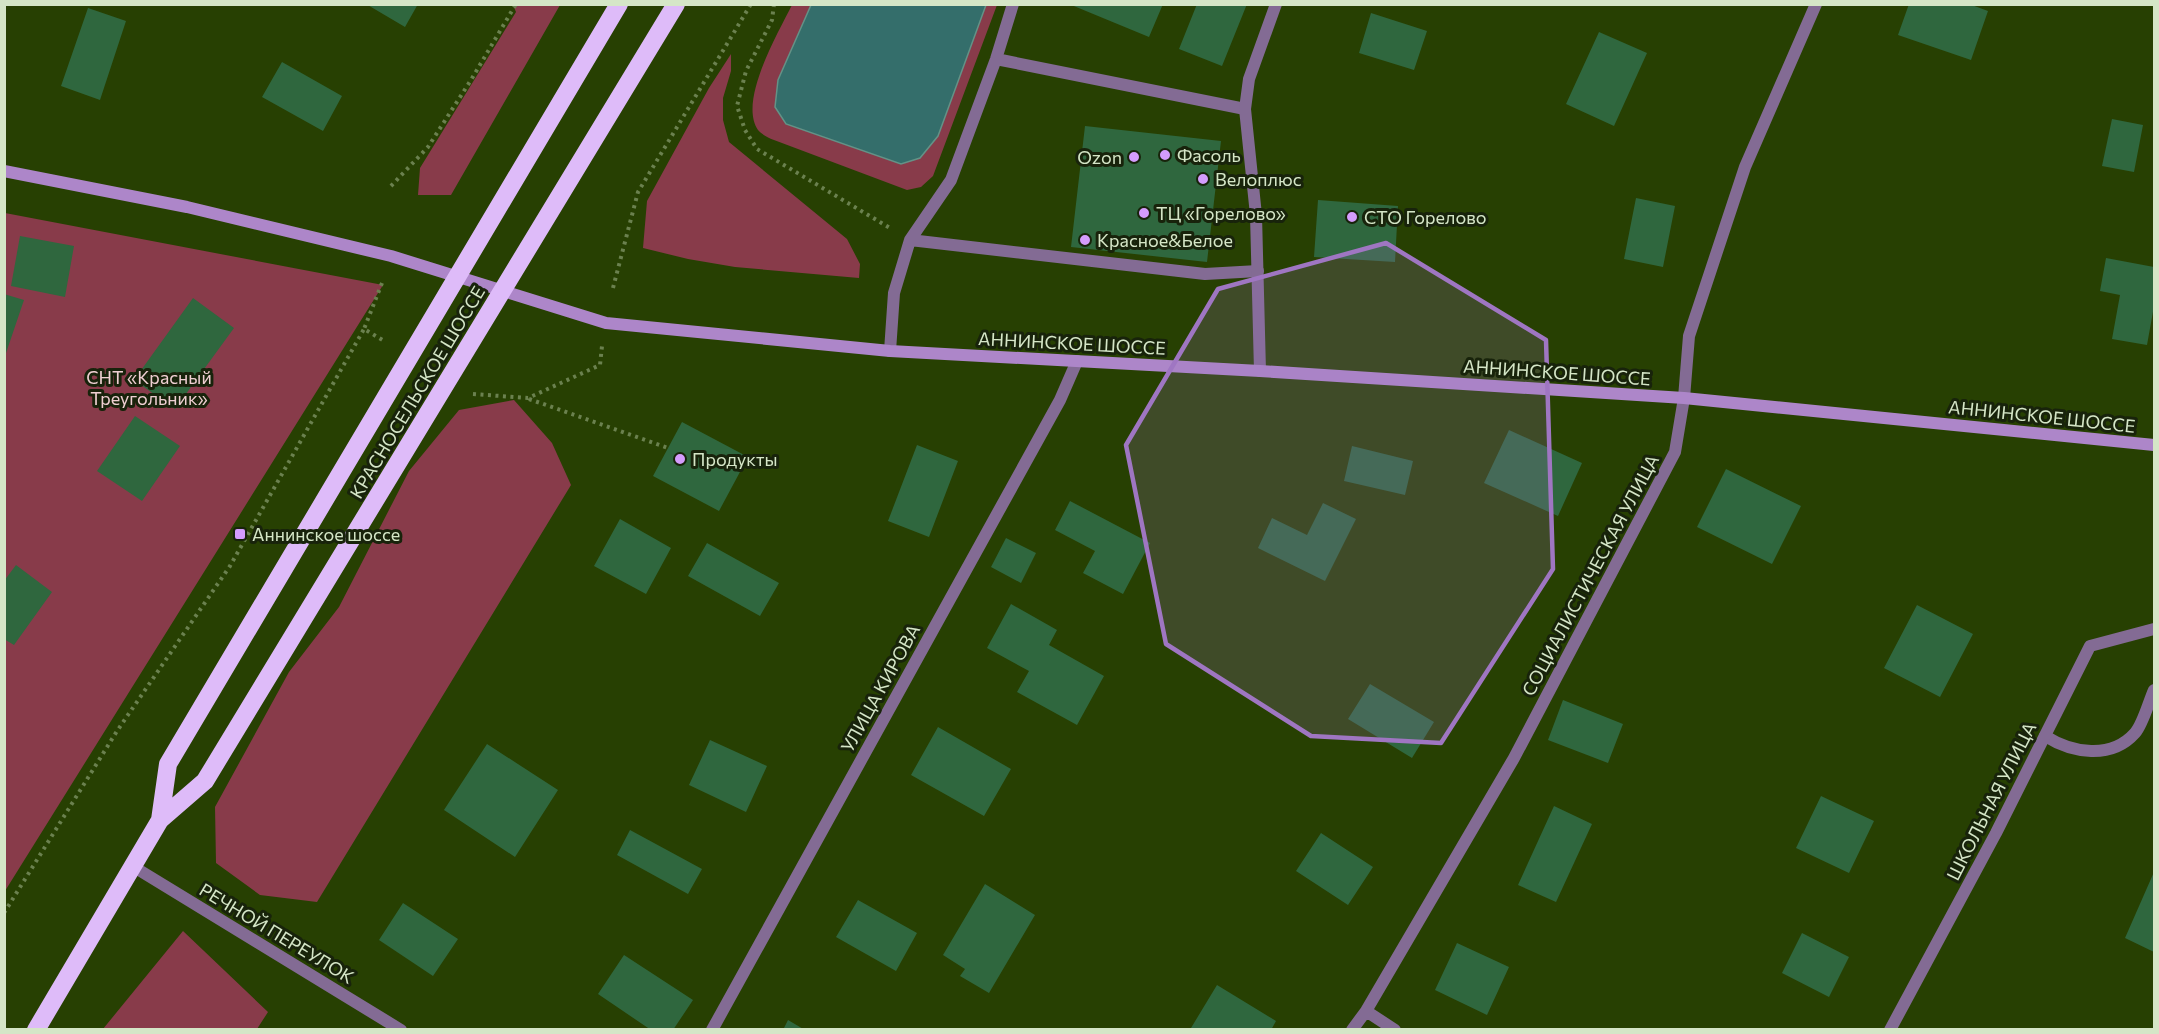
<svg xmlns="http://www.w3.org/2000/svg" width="2159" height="1034" viewBox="0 0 2159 1034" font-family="Commissioner,sans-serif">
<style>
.green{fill:#883b4a}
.water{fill:#346e6b;stroke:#649287;stroke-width:1.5}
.building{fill:#2f673e}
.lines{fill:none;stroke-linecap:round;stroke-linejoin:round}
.path{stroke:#6b814f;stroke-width:4;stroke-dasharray:3 4.5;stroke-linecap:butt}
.lane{stroke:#836b94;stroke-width:12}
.street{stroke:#836b94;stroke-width:12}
.secondary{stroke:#ad86c9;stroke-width:12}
.highway{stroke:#debbf9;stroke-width:18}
.marked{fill:#9f76c2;fill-opacity:0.2;stroke:#9f76c2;stroke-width:4.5;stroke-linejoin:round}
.poi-dot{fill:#d49cfc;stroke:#18230b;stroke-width:2}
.labels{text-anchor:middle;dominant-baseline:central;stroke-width:6;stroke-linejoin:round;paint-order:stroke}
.poi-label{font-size:18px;fill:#d5e6c7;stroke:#18230b;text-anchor:start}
.street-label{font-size:18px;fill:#d5e6c7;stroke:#18230b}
.park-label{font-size:18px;fill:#efcfd2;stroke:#18230b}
</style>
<rect width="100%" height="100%" fill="#274002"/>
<path class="green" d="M513,5H560L451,195H418L420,168L516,12Z
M792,5H811L778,80L938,136L986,5H997L933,176L921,187L907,190L774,140C769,138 761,134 758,130C738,101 778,33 792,5Z
M731,54V71L723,98V120L729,142L847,239L860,264L859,278L735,267L688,259L643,248L647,201L709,88Z
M5,213L383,285L5,891Z
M514,400L552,443L571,485L317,902L260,895L216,863L215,807L289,672L339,607L409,471L459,410Z
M183,931L268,1012L257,1029H103Z"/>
<path class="water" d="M811,5H986L938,136L920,158L901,164L786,124L775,107L778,80Z"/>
<path class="building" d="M366,4H418L405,27Z
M1069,4H1163L1149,37Z
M1197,4H1247L1222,66L1179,49Z
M1909,4H1969L1988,11L1971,60L1898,35Z
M88,8L126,21L100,100L61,86Z
M1371,13L1427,31L1414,70L1359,53Z
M1599,32L1647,53L1614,126L1566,104Z
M282,62L342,96L323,131L262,97Z
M2112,119L2143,125L2134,172L2102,166Z
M1085,126L1221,141L1207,262L1071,247Z
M1636,198L1675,206L1663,267L1624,259Z
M1318,200L1398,206L1395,262L1314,257Z
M20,236L74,246L65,297L11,286Z
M2106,258L2154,267V306L2147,345L2112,339L2120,295L2100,291Z
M4,294L24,300L5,356H4Z
M193,298L234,328L175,409L134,380Z
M135,416L180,446L142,501L97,471Z
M682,422L748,457L719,511L653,476Z
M1509,430L1582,463L1558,516L1484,483Z
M917,445L958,461L929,537L888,521Z
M1352,446L1413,461L1405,495L1344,481Z
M1726,469L1801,506L1772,564L1697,527Z
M1070,501L1150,543L1123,594L1083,573L1095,551L1055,530Z
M1323,503L1356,519L1325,581L1258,548L1272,518L1307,535Z
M620,519L671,548L646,594L594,566Z
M1006,538L1036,553L1021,583L991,567Z
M707,543L779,583L760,616L688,576Z
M16,565L52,592L14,645L4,639V581Z
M1011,604L1057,630L1049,645L1104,676L1077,725L1017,692L1029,671L987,648Z
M1917,605L1973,634L1940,697L1884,668Z
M1370,684L1434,722L1412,758L1348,719Z
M1563,700L1623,724L1608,763L1548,740Z
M938,727L1011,769L984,816L911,775Z
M710,740L767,766L746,812L689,785Z
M487,744L558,790L515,857L444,810Z
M1821,796L1874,821L1849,873L1796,848Z
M1554,806L1592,824L1556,902L1518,885Z
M630,830L702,869L688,894L617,855Z
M1321,833L1373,867L1348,905L1296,871Z
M2154,872V952L2125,938Z
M985,884L1035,915L989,993L960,976L965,969L943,955Z
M858,900L917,933L896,971L836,937Z
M403,903L458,939L433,976L379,940Z
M1802,933L1849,957L1829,997L1782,973Z
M1457,943L1509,967L1487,1015L1435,990Z
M624,955L693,1000L673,1030H651L598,994Z
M1217,985L1276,1021L1271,1030L1191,1028Z
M788,1020L805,1030H783Z"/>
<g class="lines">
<path class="path" d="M774,4L772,20L746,71L737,106L745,130L757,149L890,228
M391,186L428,147L471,80L516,4
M382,283L364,329L386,342
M613,288L638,192L751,4
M473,394L528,398L600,365L602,346
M529,399L668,448
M4,913L117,731L230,566L364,329"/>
<path class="lane" d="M996,59L1245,109
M910,240L1205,274L1258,271
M890,351L894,293L910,240L951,180L996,59L1013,4
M2045,736C2072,753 2111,760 2135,733C2143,724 2149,701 2154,690"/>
<path class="street" d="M1260,371L1256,215L1245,109L1249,79L1276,4
M134,867L401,1030
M1366,1011L1395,1030
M712,1030L1060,400L1077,361
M1352,1030L1366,1011L1514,758L1675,452L1684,398L1689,336L1745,167L1816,4
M1890,1030L1996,833L2090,646L2154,629"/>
<path class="secondary" d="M4,171L187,207L391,256L606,323L890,351L1260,371L1684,398L2154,445"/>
<path class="highway" d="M160,820L168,764L619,4
M36,1030L160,820L205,781L676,4"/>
</g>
<path class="marked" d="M1386,243L1546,340L1553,569L1441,743L1311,736L1166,644L1126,445L1218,289Z"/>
<g class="poi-dot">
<circle cx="1165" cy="155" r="6"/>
<circle cx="1134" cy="157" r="6"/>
<circle cx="1203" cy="179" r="6"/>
<circle cx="1144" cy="213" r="6"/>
<circle cx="1352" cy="217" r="6"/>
<circle cx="1085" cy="240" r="6"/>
<circle cx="680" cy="459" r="6"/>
<rect x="234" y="528" width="12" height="12" rx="3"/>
</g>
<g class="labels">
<g class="poi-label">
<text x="1177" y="155">Фасоль</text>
<text x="1122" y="157" text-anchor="end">Ozon</text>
<text x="1215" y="179">Велоплюс</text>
<text x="1156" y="213">ТЦ «Горелово»</text>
<text x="1364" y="217">СТО Горелово</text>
<text x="1097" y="240">Красное&amp;Белое</text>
<text x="692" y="459">Продукты</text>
<text x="252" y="534">Аннинское шоссе</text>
</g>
<g class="street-label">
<text transform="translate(1072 343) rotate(3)">АННИНСКОЕ ШОССЕ</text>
<text transform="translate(1557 372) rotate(4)">АННИНСКОЕ ШОССЕ</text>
<text transform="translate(417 392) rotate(-59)">КРАСНОСЕЛЬСКОЕ ШОССЕ</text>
<text transform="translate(2042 416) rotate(6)">АННИНСКОЕ ШОССЕ</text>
<text transform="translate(1590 575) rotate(-62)">СОЦИАЛИСТИЧЕСКАЯ УЛИЦА</text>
<text transform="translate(880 688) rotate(-61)">УЛИЦА КИРОВА</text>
<text transform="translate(1991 801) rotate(-63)">ШКОЛЬНАЯ УЛИЦА</text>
<text transform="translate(277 933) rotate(31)">РЕЧНОЙ ПЕРЕУЛОК</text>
</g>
<g class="park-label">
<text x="149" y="377">СНТ «Красный<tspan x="149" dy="21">Треугольник»</tspan></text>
</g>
</g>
<rect width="2159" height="1034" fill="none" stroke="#d5e6c7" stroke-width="12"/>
</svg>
